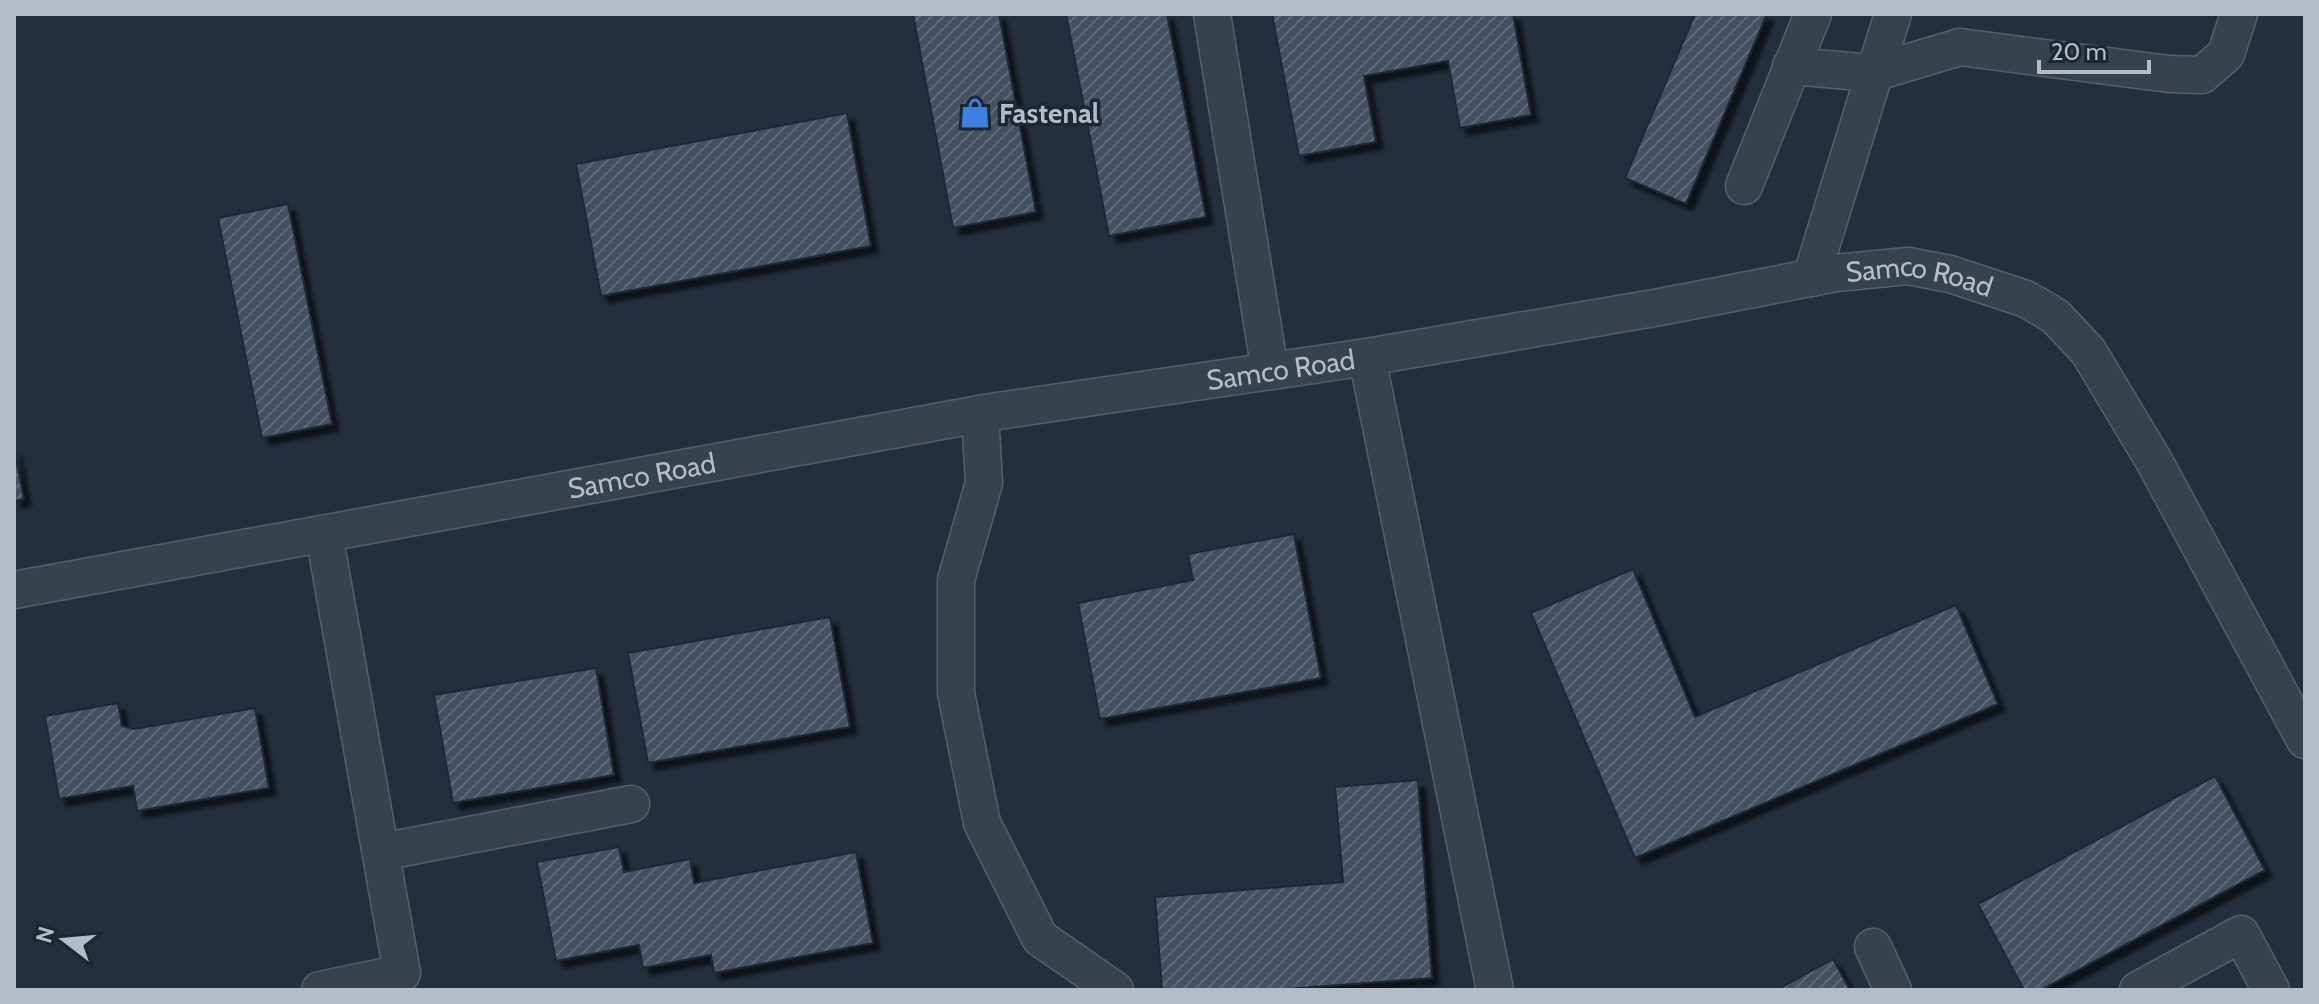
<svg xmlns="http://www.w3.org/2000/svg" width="2319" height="1004" viewBox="0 0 2319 1004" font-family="Cabin,sans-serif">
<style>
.building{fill:url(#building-hatch);stroke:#1f2835;stroke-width:2;filter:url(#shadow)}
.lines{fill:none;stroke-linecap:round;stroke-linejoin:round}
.minor-casing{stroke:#565f6c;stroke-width:39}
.minor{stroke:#38414e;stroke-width:36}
.labels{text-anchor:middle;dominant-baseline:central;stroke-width:7;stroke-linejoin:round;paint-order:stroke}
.poi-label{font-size:28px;font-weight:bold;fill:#b4bcc9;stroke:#1d2633;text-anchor:start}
.street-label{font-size:28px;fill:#b4bcc9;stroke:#1d2633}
</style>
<defs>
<pattern id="building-hatch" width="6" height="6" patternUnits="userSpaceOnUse" patternTransform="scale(2)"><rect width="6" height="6" fill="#455162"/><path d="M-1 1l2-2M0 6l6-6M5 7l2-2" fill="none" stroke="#5d6877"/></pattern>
<filter id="shadow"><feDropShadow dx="7" dy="7" stdDeviation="2" flood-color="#0009"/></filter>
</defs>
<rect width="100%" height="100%" fill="#242f3e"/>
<path class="building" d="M913,14H999L1036,212L953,228Z
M1066,14H1167L1206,217L1109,236Z
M1272,14H1513L1531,115L1460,128L1448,61L1364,76L1376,142L1299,156Z
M1695,14H1767L1686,204L1625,178Z
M847,113L871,246L601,296L576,164Z
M288,204L332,424L262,438L218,218Z
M14,448L24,499L14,501Z
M1294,534L1321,678L1100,719L1078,603L1193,580L1188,554Z
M1633,569L1695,717L1956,605L1998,704L1635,858L1531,613Z
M830,617L850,727L648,763L628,653Z
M596,668L614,775L453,803L434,695Z
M118,703L122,726L134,729L255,708L269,788L137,811L133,786L59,799L45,716Z
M2215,776L2265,870L2041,990H2024L1978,904Z
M1418,780L1432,978L1273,990H1162L1155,897L1343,882L1335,787Z
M619,847L624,872L690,859L694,883L856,852L873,943L714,973L711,955L643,968L639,945L556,961L537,862Z
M1833,959L1850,990H1777Z"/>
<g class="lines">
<g class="minor-casing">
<g id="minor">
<path d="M1212,14L1270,371"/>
<path d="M1791,66L1873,73L1960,47L2169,74L2202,75L2226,54L2239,14"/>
<path d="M1744,186L1813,14"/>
<path d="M1811,278L1893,14"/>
<path d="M1367,357L1495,990"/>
<path d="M980,414L984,483L956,580V693L982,823L1040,938L1115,990"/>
<path id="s1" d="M14,590L991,412L1367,357L1660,307L1836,273L1908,266L1950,274L2026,299L2055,316L2088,351L2154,461L2305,740"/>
<path d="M381,852L631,804"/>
<path d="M1873,947L1893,990"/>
<path d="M320,990L402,973L324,534"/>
<path d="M2138,990L2241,934L2271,990"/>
</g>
</g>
<use href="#minor" class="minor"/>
</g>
<defs>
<g id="shop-bare" transform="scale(2.4)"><path d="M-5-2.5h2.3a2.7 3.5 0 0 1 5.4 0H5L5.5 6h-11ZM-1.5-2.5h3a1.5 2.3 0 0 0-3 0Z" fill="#3f7fe0" stroke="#1d2633" stroke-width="2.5" paint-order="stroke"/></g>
</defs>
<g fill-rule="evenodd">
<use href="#shop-bare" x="975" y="113"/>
</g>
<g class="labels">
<g class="poi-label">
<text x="999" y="113">Fastenal</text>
</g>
<g class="street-label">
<text stroke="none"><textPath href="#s1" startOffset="1934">Samco Road</textPath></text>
<text stroke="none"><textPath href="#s1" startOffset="1286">Samco Road</textPath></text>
<text stroke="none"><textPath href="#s1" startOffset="638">Samco Road</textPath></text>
</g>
</g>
<rect width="2319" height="1004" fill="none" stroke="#b4bcc9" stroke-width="32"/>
<g transform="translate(64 940) rotate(286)" stroke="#1d2633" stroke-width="6" paint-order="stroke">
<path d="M0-6L14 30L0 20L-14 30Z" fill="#b4bcc9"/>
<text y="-12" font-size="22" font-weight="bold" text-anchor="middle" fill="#b4bcc9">N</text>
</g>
<path d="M2039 60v12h110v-12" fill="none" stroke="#b4bcc9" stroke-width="4"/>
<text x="2051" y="60" font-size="24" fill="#b4bcc9" stroke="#1d2633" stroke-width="6" paint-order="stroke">20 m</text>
</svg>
